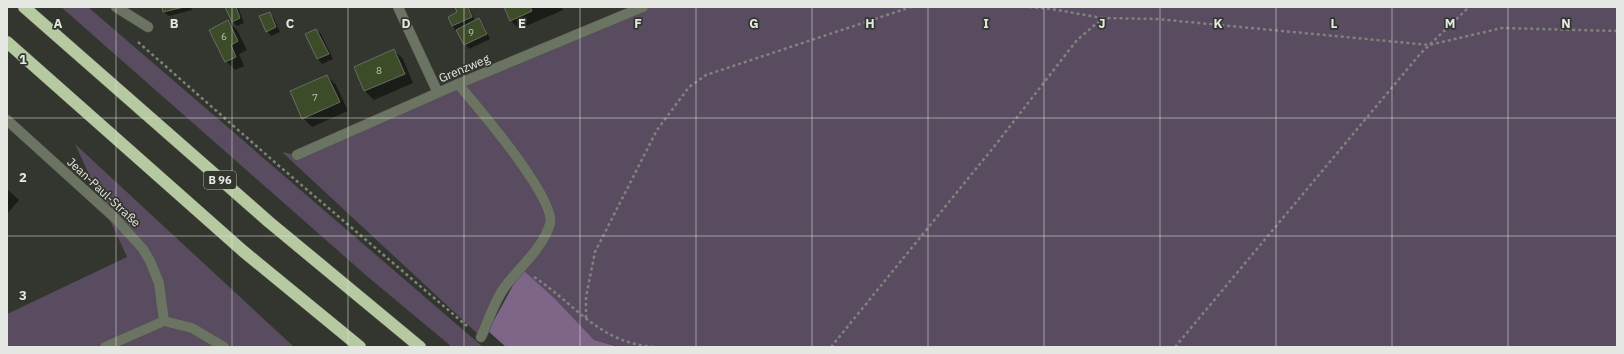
<svg xmlns="http://www.w3.org/2000/svg" width="1624" height="354" viewBox="0 0 1624 354" font-family="'IBM Plex Sans',sans-serif">
<style>
.green{fill:#594b60}
.forest{fill:#7d6688}
.shadow{fill:#0007}
.building{fill:#3c4c29;stroke:#686c63}
.lines{fill:none;stroke-linecap:round;stroke-linejoin:round}
.minor-casing{stroke:#4e524b;stroke-width:11}
.highway-casing{stroke:#4e524b;stroke-width:13}
.path{stroke:#7f837c;stroke-width:2.5;stroke-dasharray:3 3;stroke-linecap:butt}
.minor{stroke:#6b7363;stroke-width:10}
.highway{stroke:#b6c9a1;stroke-width:12}
.grid{fill:none;stroke:#e4e7e2;stroke-width:1;stroke-opacity:0.55}
.labels{text-anchor:middle;dominant-baseline:central;stroke-width:3.5;stroke-linejoin:round;paint-order:stroke}
.number-label{font-size:10px;fill:#bac0b4}
.shield{fill:#32362e;stroke:#afb2ac;stroke-width:1}
.shield-label{font-size:11px;font-weight:bold;fill:#e4e7e2}
.street-label{font-size:12px;fill:#e4e7e2;stroke:#32362e}
.grid-label{font-size:13px;text-anchor:middle;font-weight:bold;fill:#e4e7e2;stroke:#32362e;stroke-width:3.5;stroke-linejoin:round;paint-order:stroke}
</style>
<rect width="100%" height="100%" fill="#32362e"/>
<path class="green" d="M61,7H88L483,347H452L368,277Z
M643,7H1617V347H621L594,340L522,269L503,288L481,337L282,152L297,155Z
M75,144L294,347H7V314L127,257Z"/>
<path class="forest" d="M522,269L555,299L594,340L619,347H506L488,331Z"/>
<path class="shadow" d="M163,7H191L192,10L169,16L164,12Z
M226,7H238L244,23L237,26L232,21Z
M456,7H469L475,21L478,20L483,24L490,39L469,49L452,25L459,13Z
M505,7H561L563,10L519,29L510,20Z
M270,13L274,18L280,32L271,36L267,31Z
M228,21L237,30L247,50L239,54L244,66L235,70L226,61Z
M316,30L321,34L333,59L322,64L318,59L306,34Z
M394,50L403,59L413,83L374,100L365,91L355,67Z
M327,76L336,85L348,111L312,127L303,118Z
M7,189L19,200L7,214Z"/>
<path class="building" d="M162,7H184L163,12Z
M225,7H236L240,18L232,22Z
M455,7H468L472,17L452,26L448,17L457,12Z
M504,7H530L532,11L510,21Z
M270,12L276,27L266,32L259,16Z
M479,18L487,34L464,45L456,30Z
M228,20L238,41L231,45L236,57L225,62L209,30Z
M316,29L329,54L317,59L305,34Z
M394,49L405,74L364,91L354,67Z
M327,75L340,102L302,119L290,91Z"/>
<g class="lines">
<g class="minor-casing">
<path id="minor" d="M116,7L148,27
M398,7L438,93
M458,84C476,105 557,199 550,224C542,250 519,267 504,288C494,302 488,322 481,337
M7,120L114,217L143,249L150,261L159,283L164,321
M297,155L458,84L643,7
M105,347L164,321L192,328L224,347"/>
</g>
<g class="highway-casing">
<path id="highway" d="M24,7L269,222L420,347
M7,42L243,251L360,347"/>
</g>
<path class="path" d="M1029,7L1052,9L1102,18
M138,42L278,165L467,326
M534,277C578,306 598,343 656,347
M586,318V297L595,252L657,130L689,87L706,75L911,7
M831,347L997,143L1077,40L1103,18L1157,19L1429,45L1502,28L1617,31
M1175,347L1420,54L1469,7"/>
<use href="#minor" class="minor"/>
<use href="#highway" class="highway"/>
</g>
<path class="grid" d="M116,7V347M232,7V347M348,7V347M464,7V347M580,7V347M696,7V347M812,7V347M928,7V347M1044,7V347M1160,7V347M1276,7V347M1392,7V347M1508,7V347M7,118H1617M7,236H1617"/>
<g class="labels">
<g class="number-label">
<text x="471" y="32">9</text>
<text x="224" y="36">6</text>
<text x="379" y="70">8</text>
<text x="315" y="97">7</text>
</g>
<rect class="shield" x="204" y="171" width="32" height="18" rx="3"/>
<g class="shield-label">
<text x="220" y="180">B 96</text>
</g>
<g class="street-label">
<text transform="translate(464 68) rotate(-23)">Grenzweg</text>
<text transform="translate(104 192) rotate(43)">Jean-Paul-Straße</text>
</g>
</g>
<g class="grid-label">
<text x="58" y="28">A</text>
<text x="174" y="28">B</text>
<text x="290" y="28">C</text>
<text x="406" y="28">D</text>
<text x="522" y="28">E</text>
<text x="638" y="28">F</text>
<text x="754" y="28">G</text>
<text x="870" y="28">H</text>
<text x="986" y="28">I</text>
<text x="1102" y="28">J</text>
<text x="1218" y="28">K</text>
<text x="1334" y="28">L</text>
<text x="1450" y="28">M</text>
<text x="1566" y="28">N</text>
<text x="23" y="64">1</text>
<text x="23" y="182">2</text>
<text x="23" y="300">3</text>
</g>
<rect width="1624" height="354" fill="none" stroke="#e4e7e2" stroke-width="16"/>
</svg>
